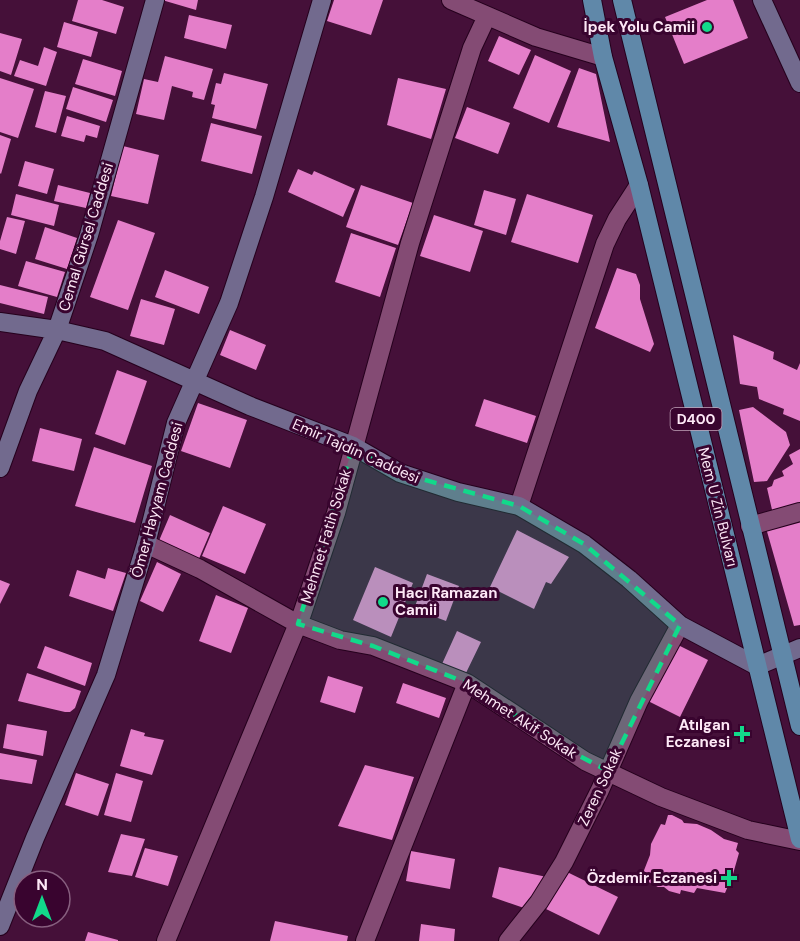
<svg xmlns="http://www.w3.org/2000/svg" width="800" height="941" viewBox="0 0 800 941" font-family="'DM Sans',sans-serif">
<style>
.building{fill:#e47ec9}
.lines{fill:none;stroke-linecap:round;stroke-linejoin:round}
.street-casing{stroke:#25011d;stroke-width:20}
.secondary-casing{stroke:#25011d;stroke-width:20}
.primary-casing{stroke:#25011d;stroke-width:20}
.street{stroke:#844b74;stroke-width:18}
.secondary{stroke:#726a8e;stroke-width:18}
.primary{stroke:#6088a9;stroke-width:18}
.marked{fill:#12d98a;fill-opacity:0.2;stroke:#12d98a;stroke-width:4.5;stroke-dasharray:12 8;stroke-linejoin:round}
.poi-dot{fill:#12d98a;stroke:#39042f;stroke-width:2}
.labels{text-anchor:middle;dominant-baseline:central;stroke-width:6;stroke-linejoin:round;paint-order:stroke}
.shield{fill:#39042f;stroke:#c2a4ba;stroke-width:1.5}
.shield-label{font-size:14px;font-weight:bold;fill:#fde8f6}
.poi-label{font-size:15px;font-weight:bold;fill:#fde8f6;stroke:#39042f;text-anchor:end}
.street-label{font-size:15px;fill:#fde8f6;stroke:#39042f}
</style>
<rect width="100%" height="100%" fill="#451039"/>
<path class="building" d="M78,0H102L124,7L116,34L72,21Z
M162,0H198L196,10Z
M334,0H383L371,35L327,21Z
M707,0H733L748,38L684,64L665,17Z
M189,15L232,25L226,49L184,38Z
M64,22L98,32L91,57L57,47Z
M0,33L22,39L11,75L0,71Z
M499,36L531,50L519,75L488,61Z
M44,47L57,52L46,86L14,76L20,60L38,66Z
M535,55L571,71L549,123L513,108Z
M165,56L213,69L204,100L192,97L193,92L172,86L164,120L136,114L144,79L158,82Z
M83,59L122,71L115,96L75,84Z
M579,68L596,74L610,142L557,127Z
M224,73L268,84L256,129L212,118L215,105L211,104L216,83L221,84Z
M0,78L34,89L18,138L0,132Z
M398,78L446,89L431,139L387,125Z
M73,87L113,100L106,122L66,109Z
M45,91L66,96L56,133L35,127Z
M467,107L510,123L498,154L455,138Z
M67,116L100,126L97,138L86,135L84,142L61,136Z
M211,123L262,136L252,174L201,161Z
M0,135L11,139L1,174L0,173Z
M123,146L159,155L148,204L111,196Z
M25,161L54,169L47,194L18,186Z
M298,169L312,175L314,171L355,189L343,217L288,192Z
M58,185L90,193L86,208L54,201Z
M361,185L413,203L398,245L346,227Z
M484,190L516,199L506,235L474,225Z
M16,194L59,205L54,226L11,215Z
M527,194L593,215L578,263L511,242Z
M434,215L483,231L470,272L420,256Z
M7,217L25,221L16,254L0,249V241Z
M118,220L155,233L128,310L90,297Z
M45,227L77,238L67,269L35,259Z
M351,233L396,248L380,297L335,282Z
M26,261L65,272L57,297L18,286Z
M617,268L636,274L640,285V299L654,344L650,352L595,328Z
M165,270L209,287L199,314L155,297Z
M0,285L48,297L44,314L0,303Z
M141,299L175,309L164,345L130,336Z
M230,330L266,345L256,370L220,355Z
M733,335L774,352L773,359L797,370L800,363V421L783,414L784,409L759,399L757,387L740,384Z
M117,370L147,381L125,445L95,434Z
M484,399L536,416L527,443L475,426Z
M198,403L247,420L230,468L181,451Z
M753,407L786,432L790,445L767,481L754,482L739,410Z
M40,428L82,439L74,471L32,461Z
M94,447L152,466L135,523L75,506Z
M800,449V505L773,514L767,488L772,486L774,480L784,476L782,471L793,464L789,455Z
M223,506L266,524L245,574L202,556Z
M170,515L210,533L198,561L158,543Z
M800,518V625L794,626L766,528Z
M517,530L569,557L551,584L546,582L534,609L490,587Z
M157,562L181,574L163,612L140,601Z
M375,567L413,583L391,637L353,620Z
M108,568L126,573L113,611L69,596L77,570L105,579Z
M427,574L459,586L446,621L414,609Z
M0,580L10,584L0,604Z
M216,595L248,608L231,653L199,641Z
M457,631L481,642L465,675L442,664Z
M676,644L708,660L680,717L648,701Z
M45,646L92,663L85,686L37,668Z
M27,673L81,691L75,708L70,712H65L18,701Z
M328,676L363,687L355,713L320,702Z
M403,683L446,698L439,718L396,703Z
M7,724L47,731L43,756L3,748Z
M131,729L145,733L144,736L164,740L152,775L120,766Z
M0,753L37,760L32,784L0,779Z
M365,765L414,777L392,840L338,826Z
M76,773L109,784L98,816L65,805Z
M116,773L143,781L131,822L104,815Z
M668,815H672L682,820L684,823L697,824L711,830L724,839L738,843L736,850L739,853L733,874L725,893L697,888L694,893L681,890L680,894L669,891L664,887H658L641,878L650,855L651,844L661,824L665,825Z
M121,834L145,839L132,876L108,872Z
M145,848L178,856L168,886L135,877Z
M411,851L455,859L450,889L406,881Z
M499,867L547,877L524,908L492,897Z
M565,871L618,897L599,935L546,909Z
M275,921L348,936L347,941H270Z
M421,924L455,929L454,941H419Z
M88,932L118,940V941H85Z"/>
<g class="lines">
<g class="street-casing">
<path id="street" d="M451,0L536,37L603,57
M519,506L605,244L617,219L639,185
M750,526L800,512
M146,544L200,569L298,624L340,640L373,646L467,683L585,761L661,797L748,830L800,841
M166,941L302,614L336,513L410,243L472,48L487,16
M365,941L467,683
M508,941L539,902L564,862L600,790L639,701L680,625"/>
</g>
<g class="secondary-casing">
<path id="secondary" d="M762,0L800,83
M0,322L57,330L105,341L250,406L353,446L400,473L458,492L519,506L584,544L629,579L680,625L757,666L800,648
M0,468L28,391L57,330L89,235L155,0
M0,926L35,838L106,675L146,544L176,423L229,303L264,197L322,0"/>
</g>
<g class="primary-casing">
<path id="primary" d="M592,0L603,57L639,185L800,839
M622,0L800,726"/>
</g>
<use href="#street" class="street"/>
<use href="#secondary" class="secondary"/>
<use href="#primary" class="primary"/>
</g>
<path class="marked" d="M353,446L400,473L519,506L584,544L680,625L608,771L566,749L467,683L373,646L298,624Z"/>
<g class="poi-dot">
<circle cx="707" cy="27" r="6"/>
<circle cx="383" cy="602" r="6"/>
<path d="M739 725h6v6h6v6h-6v6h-6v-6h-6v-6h6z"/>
<path d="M726 869h6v6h6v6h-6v6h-6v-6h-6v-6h6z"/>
</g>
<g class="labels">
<rect class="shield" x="670.5" y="408" width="51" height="22" rx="4.5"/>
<g class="shield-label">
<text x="696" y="419">D400</text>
</g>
<g class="poi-label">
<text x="695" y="27">İpek Yolu Camii</text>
<text x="395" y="593" text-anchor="start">Hacı Ramazan<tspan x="395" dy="17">Camii</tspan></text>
<text x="730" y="725">Atılgan<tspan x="730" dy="17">Eczanesi</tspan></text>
<text x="717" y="878">Özdemir Eczanesi</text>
</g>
<g class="street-label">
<text transform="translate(86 237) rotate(-73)">Cemal Gürsel Caddesi</text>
<text transform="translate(356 451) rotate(24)">Emir Tajdin Caddesi</text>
<text transform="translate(157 500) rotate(-75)">Ömer Hayyam Caddesi</text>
<text transform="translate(718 507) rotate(76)">Mem U Zin Bulvarı</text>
<text transform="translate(326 536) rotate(-73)">Mehmet Fatih Sokak</text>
<text transform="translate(520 719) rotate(33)">Mehmet Akif Sokak</text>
<text transform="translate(600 787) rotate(-65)">Zeren Sokak</text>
</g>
</g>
<g transform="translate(42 899)"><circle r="28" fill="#39042f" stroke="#875f7f" stroke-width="1.5"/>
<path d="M0-4.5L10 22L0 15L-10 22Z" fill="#12d98a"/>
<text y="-9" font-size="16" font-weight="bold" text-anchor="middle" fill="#fde8f6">N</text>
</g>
</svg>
